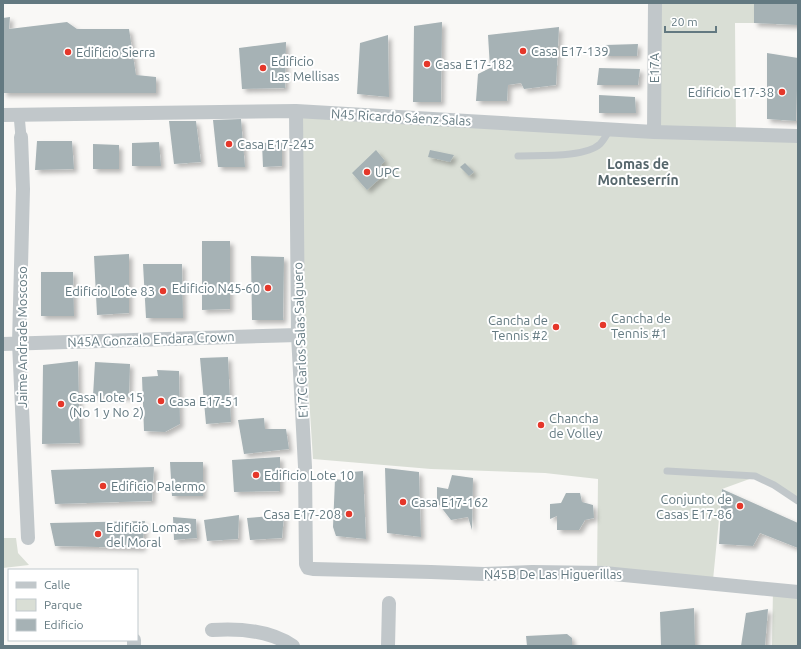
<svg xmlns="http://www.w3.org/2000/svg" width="801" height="649" viewBox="0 0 801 649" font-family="Ubuntu,sans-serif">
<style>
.green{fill:#d9ded5}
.building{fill:#a6b2b5;filter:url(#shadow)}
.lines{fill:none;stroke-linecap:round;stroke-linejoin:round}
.service{stroke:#c1c7ca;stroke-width:7}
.pedestrian{stroke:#c1c7ca;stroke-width:11}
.minor{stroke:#c1c7ca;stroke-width:14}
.poi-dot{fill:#e5372a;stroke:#fff;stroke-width:1.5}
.labels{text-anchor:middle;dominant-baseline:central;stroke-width:4;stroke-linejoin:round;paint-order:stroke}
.poi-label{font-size:13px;fill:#637981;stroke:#fff;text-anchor:start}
.street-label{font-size:13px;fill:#637981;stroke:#fff}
.neighbourhood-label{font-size:14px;font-weight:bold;fill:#55666c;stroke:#fff}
</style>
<defs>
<filter id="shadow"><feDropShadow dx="3.5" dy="3.5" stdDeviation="2" flood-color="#0004"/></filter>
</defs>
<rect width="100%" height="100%" fill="#f9f8f6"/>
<path class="green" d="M659,3H754V23H735L736,135L798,137V502L755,477L722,489L713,580L597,573L598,479L545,473L431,469L313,459L298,225L296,111L654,132Z
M3,538H16L18,553L29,565L3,568Z
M773,589L798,591V646H772Z"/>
<path class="building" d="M754,3H798V25L754,23Z
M10,17L9,29L67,22L77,29H129L136,75L156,77V93H3V18Z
M442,22L441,102H413L414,26Z
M559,27L556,85L524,89L521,83L508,85L507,101H476L478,74L490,68L488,35Z
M388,35L389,97L357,94L360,43Z
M286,42L285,88L242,89L239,48Z
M638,44L637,56H603L605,45Z
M767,53L798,58L796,121L767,119Z
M599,68L640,69L638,85H597Z
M599,95L635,97L636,113H599Z
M241,119L245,167H218L213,120Z
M169,121H196L201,162L174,164Z
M37,141H72L74,169L35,170Z
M159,142L161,166H132V143Z
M282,142V166L263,167L262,143Z
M93,144L119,145V169H93Z
M376,150L385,161L381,165L385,174L367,190L352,173Z
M430,150L454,155L450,162L428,157Z
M465,163L474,172L469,176L460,167Z
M202,241H230V309L202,310Z
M129,254V313L97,315L94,256Z
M251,256L284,257L283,320H252Z
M143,264H182L183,318H146Z
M41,272H73L74,316H41Z
M228,357L231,422L206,424L200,358Z
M78,361L80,443L42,444L43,365Z
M95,362L130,364L129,397L93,396Z
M157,370L179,371L180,424L165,432L144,431L142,377L158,376Z
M264,418L265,429H286L289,449L244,454L238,420Z
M280,457V491L234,492L232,460Z
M170,462H203V496H172Z
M154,467L152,501L55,504L51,470Z
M385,468L419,472L421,537L387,533Z
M363,471L366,539L336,536L333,527L335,479L350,481L352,472Z
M452,475L473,478L472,530L468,517L451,520L437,502V487L448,489Z
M722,489L798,523V548L760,533L753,546L719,544Z
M566,493H580L582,502L593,505L594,518L585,520L579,530H557V516L550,519V504L561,503Z
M239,515L238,539L207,541L204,520Z
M284,515L282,538L250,540L247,518Z
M173,517L196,519L197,538L174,540Z
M145,521L142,548L55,546L50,523Z
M694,608L695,646H661L660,612Z
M768,609L765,646H741L746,613Z
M567,634L572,638V646H527L526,636Z"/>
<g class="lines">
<path class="service" d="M518,156C538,155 585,158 600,144C604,140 607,134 610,129
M667,471L755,476L774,485L798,501"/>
<path class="pedestrian" d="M19,115L21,137"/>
<path class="minor" d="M296,111L298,335L305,467L306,564L308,568L313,569L431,572L484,574L532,572L604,573L798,592
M3,115L296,111L654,132L798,136
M654,132L655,3
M21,137L23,189L19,343L28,538
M3,344L298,335
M212,630C240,628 269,630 293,646
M134,646V640
M388,646L389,603"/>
</g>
<g class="poi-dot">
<circle cx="523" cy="51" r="4"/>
<circle cx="68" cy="52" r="4"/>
<circle cx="427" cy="64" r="4"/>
<circle cx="263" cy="68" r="4"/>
<circle cx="782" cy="92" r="4"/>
<circle cx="229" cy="144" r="4"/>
<circle cx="367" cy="172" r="4"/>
<circle cx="268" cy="288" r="4"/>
<circle cx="163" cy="291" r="4"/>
<circle cx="603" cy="325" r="4"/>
<circle cx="556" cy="327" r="4"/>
<circle cx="161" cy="401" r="4"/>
<circle cx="61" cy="404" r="4"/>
<circle cx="541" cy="425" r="4"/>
<circle cx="256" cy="475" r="4"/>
<circle cx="103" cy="486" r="4"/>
<circle cx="403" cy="502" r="4"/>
<circle cx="740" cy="506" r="4"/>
<circle cx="349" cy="514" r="4"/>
<circle cx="98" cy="534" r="4"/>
</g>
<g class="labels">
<g class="poi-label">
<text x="531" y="51">Casa E17-139</text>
<text x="76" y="52">Edificio Sierra</text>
<text x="271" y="61">Edificio<tspan x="271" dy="15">Las Mellisas</tspan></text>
<text x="435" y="64">Casa E17-182</text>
<text x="774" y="92" text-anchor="end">Edificio E17-38</text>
<text x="237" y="144">Casa E17-245</text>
<text x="375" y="172">UPC</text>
<text x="260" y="288" text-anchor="end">Edificio N45-60</text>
<text x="155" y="291" text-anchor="end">Edificio Lote 83</text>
<text x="611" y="318">Cancha de<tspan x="611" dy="15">Tennis #1</tspan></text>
<text x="548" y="320" text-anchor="end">Cancha de<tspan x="548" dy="15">Tennis #2</tspan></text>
<text x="69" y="397">Casa Lote 15<tspan x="69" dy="15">(No 1 y No 2)</tspan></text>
<text x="169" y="401">Casa E17-51</text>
<text x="549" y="418">Chancha<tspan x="549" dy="15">de Volley</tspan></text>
<text x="264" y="475">Edificio Lote 10</text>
<text x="111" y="486">Edificio Palermo</text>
<text x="732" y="499" text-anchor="end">Conjunto de<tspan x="732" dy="15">Casas E17-86</tspan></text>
<text x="411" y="502">Casa E17-162</text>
<text x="341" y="514" text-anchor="end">Casa E17-208</text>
<text x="106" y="527">Edificio Lomas<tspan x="106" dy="15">del Moral</tspan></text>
</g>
<g class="street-label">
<text transform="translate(654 68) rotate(-90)">E17A</text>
<text transform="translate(401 117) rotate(3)">N45 Ricardo Sáenz Salas</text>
<text transform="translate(22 337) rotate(-90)">Jaime Andrade Moscoso</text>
<text transform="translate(151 339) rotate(-2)">N45A Gonzalo Endara Crown</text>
<text transform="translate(300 340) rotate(-92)">E17C Carlos Salas Salguero</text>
<text x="553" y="574">N45B De Las Higuerillas</text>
</g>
<g class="neighbourhood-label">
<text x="638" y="164">Lomas de<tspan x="638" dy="16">Monteserrín</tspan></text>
</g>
</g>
<rect width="801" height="649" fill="none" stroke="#637981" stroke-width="8"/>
<rect x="8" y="569" width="130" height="72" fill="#ffffff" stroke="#c1c9cd"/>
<rect x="16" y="582" width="20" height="6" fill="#c1c7ca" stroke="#c1c9cd"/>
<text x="44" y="589" font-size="12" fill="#637981">Calle</text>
<rect x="16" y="599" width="20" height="12" fill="#d9ded5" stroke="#c1c9cd"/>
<text x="44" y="609" font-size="12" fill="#637981">Parque</text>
<rect x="16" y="619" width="20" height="12" fill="#a6b2b5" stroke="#c1c9cd"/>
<text x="44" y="629" font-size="12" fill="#637981">Edificio</text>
<path d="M665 26v6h51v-6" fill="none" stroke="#637981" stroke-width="2"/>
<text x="671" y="26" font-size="12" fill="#637981" stroke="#ffffff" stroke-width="3" paint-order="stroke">20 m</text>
</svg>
